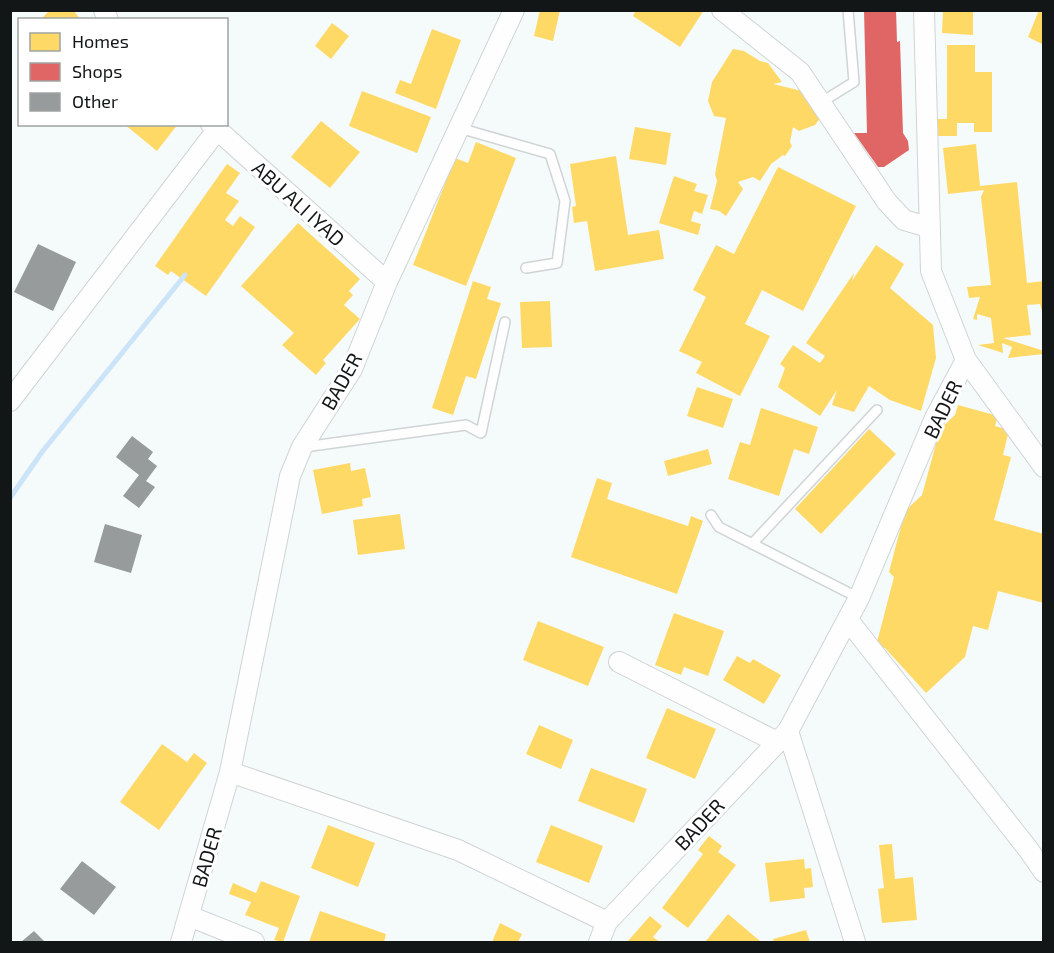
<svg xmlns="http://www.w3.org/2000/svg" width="1054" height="953" viewBox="0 0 1054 953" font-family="'Exo 2',sans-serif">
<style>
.homes{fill:#ffd966}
.shops{fill:#e06666}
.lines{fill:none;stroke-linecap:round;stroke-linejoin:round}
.stream{stroke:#cce4f8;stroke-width:5}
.building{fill:#989b9b}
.lane-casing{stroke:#d0d4d4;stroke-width:12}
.street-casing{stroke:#d0d4d4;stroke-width:22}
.lane{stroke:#fefefe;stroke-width:9}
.street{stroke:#fefefe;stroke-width:20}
.labels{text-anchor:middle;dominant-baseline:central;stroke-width:6;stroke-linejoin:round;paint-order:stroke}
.street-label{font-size:20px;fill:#131617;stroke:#fff}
</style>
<rect width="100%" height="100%" fill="#f5fafb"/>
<path class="homes" d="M50,10H73L81,20H40Z
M540,10H560L553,41L534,36Z
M636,10H704L680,47L633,16Z
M943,10H973V35L942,33Z
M1039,10H1044V45L1028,37Z
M332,23L349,36L331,59L315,46Z
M432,29L461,40L436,109L395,93L400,80L411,84Z
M947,45H975V72H992V132H974V123H957V136H936V119H947Z
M733,49L744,51L760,61L768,63L782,82L773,84L802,91L821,117L815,125L799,131L793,127L790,142L792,146L785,156L783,155L771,164L760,181L753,177L738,182L743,189L726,216L719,211L710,209L717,181L715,174L726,118L714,116L708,101L712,82Z
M362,91L431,117L417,153L349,126Z
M321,121L360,152L330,188L291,157Z
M124,124H178L157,151Z
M635,127L671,133L666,165L629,159Z
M476,142L516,158L466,286L413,265L455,158L468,163Z
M976,144L980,186L1017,182L1027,283L1044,281V318L1040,304L1027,305L1031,335L1003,338L1044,351V354L1008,358L1012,347L1002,343L1003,353L978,345L994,343L991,318L977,314V320L973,319L980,297L969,298L967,287L991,285L981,197L984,190L948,194L943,148Z
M616,156L628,235L659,230L664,259L595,271L587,221L574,223L572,207L576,206L570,164Z
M227,164L240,173L226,193L239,201L225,220L233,226L240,216L255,227L206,296L171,271L168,275L155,266Z
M778,167L856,206L803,311L762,290L745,324L770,336L740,396L696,373L702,362L679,351L706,297L693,290L716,245L734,254Z
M674,176L697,184L694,191L708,195L702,214L694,211L691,221L701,224L698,235L659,223Z
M298,223L360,279L349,291L353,295L344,305L360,319L323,360L326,363L316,375L282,345L294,333L241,286Z
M876,245L904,264L890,288L933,325L936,358L921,411L890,400L869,386L854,412L832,405L837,390L820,416L778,387L785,368L780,364L793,345L820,363L825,356L806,343L854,273L852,281Z
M473,281L491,287L487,299L501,303L476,379L466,376L453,415L432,408Z
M550,301L552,347L522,348L520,302Z
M697,387L733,399L723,428L687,416Z
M958,405L998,416L995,426L1009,430L1003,455L1011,457L994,520L1044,534V603L998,591L988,630L973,626L965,657L926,693L885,648L876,646L894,577L889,572L905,511L922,495L940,429L955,415Z
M761,408L818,427L809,454L794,449L779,496L728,479L740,442L750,445Z
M869,429L896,454L821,534L795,509Z
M708,449L712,464L668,476L664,461Z
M350,463L351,471L365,468L371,497L362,499L363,506L322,514L313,470Z
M597,478L612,483L607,499L688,526L691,516L703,521L677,594L571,557Z
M400,514L405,549L358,555L353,520Z
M674,613L724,631L708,676L684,667L681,675L655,665Z
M538,621L604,647L588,686L523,660Z
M737,656L750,663L753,659L781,675L764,704L723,680Z
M667,708L716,729L695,779L646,758Z
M539,725L573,740L561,769L526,754Z
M162,744L187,762L194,753L207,763L159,830L120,802Z
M591,768L647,789L634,823L578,801Z
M328,825L375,843L358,887L311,868Z
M551,825L603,846L589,883L536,862Z
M709,836L722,846L718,852L736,865L688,928L662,908L703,854L698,850Z
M892,844L895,879L913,877L917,920L882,923L878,889L884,888L879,845Z
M804,859L805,869L811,868L813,887L804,888L805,898L770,902L765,863Z
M261,881L300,896L283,942L274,940L279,928L245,915L251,902L229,894L233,883L256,893Z
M320,911L386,934L384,942H309Z
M728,914L760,941L758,942H705Z
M650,916L662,926L653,937L660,942H627Z
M500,923L522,934L518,942H492Z
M806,930L810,942H774L773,939Z"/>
<path class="shops" d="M864,10H896L897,42L900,41L903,133L908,141L909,150L884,167H878L854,133H867Z"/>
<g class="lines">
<path class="stream" d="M10,498L42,452L185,275"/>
</g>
<path class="building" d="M38,244L76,262L53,311L14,292Z
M132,436L153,452L148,459L157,466L146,481L155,487L139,508L123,496L139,475L116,457Z
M105,524L142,535L131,573L94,562Z
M82,861L116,887L94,915L60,889Z
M34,931L45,942H21Z"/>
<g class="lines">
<g class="lane-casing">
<path id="lane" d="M820,103L854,82L848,10
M459,128L550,154L565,201L557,263L526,268
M304,447L466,425L481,433L505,322
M711,515L719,527L859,598
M752,544L877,410"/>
</g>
<g class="street-casing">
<path id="street" d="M104,10L108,20
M722,10L800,72L887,202L904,220L928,227
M924,10L931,271L966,360L1044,467
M211,124L387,282
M10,401L217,130
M848,620L1028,849L1044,872
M619,662L777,742
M788,731L855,942
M230,772L458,850L607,922L788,731L859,598L935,418L966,360
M189,916L254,942
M181,942L230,772L290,476L302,447L352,369L387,282L514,10
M599,942L607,922"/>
</g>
<use href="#lane" class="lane"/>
<use href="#street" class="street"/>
</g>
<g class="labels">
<g class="street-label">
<text transform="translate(299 203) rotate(42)">ABU ALI IYAD</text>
<text transform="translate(341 381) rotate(-61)">BADER</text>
<text transform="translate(942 409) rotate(-64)">BADER</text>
<text transform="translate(699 824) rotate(-47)">BADER</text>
<text transform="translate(206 857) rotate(-74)">BADER</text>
</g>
</g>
<rect width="1054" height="953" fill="none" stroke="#131617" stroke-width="24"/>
<rect x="18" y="18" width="210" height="108" fill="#ffffff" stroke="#a1a2a2" stroke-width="1.5"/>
<rect x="30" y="33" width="30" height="18" fill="#ffd966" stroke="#a1a2a2" stroke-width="1.5"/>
<text x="72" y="48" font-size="18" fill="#131617">Homes</text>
<rect x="30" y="63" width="30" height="18" fill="#e06666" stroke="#a1a2a2" stroke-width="1.5"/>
<text x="72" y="78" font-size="18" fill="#131617">Shops</text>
<rect x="30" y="93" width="30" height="18" fill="#989b9b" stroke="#a1a2a2" stroke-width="1.5"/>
<text x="72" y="108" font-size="18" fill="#131617">Other</text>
</svg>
